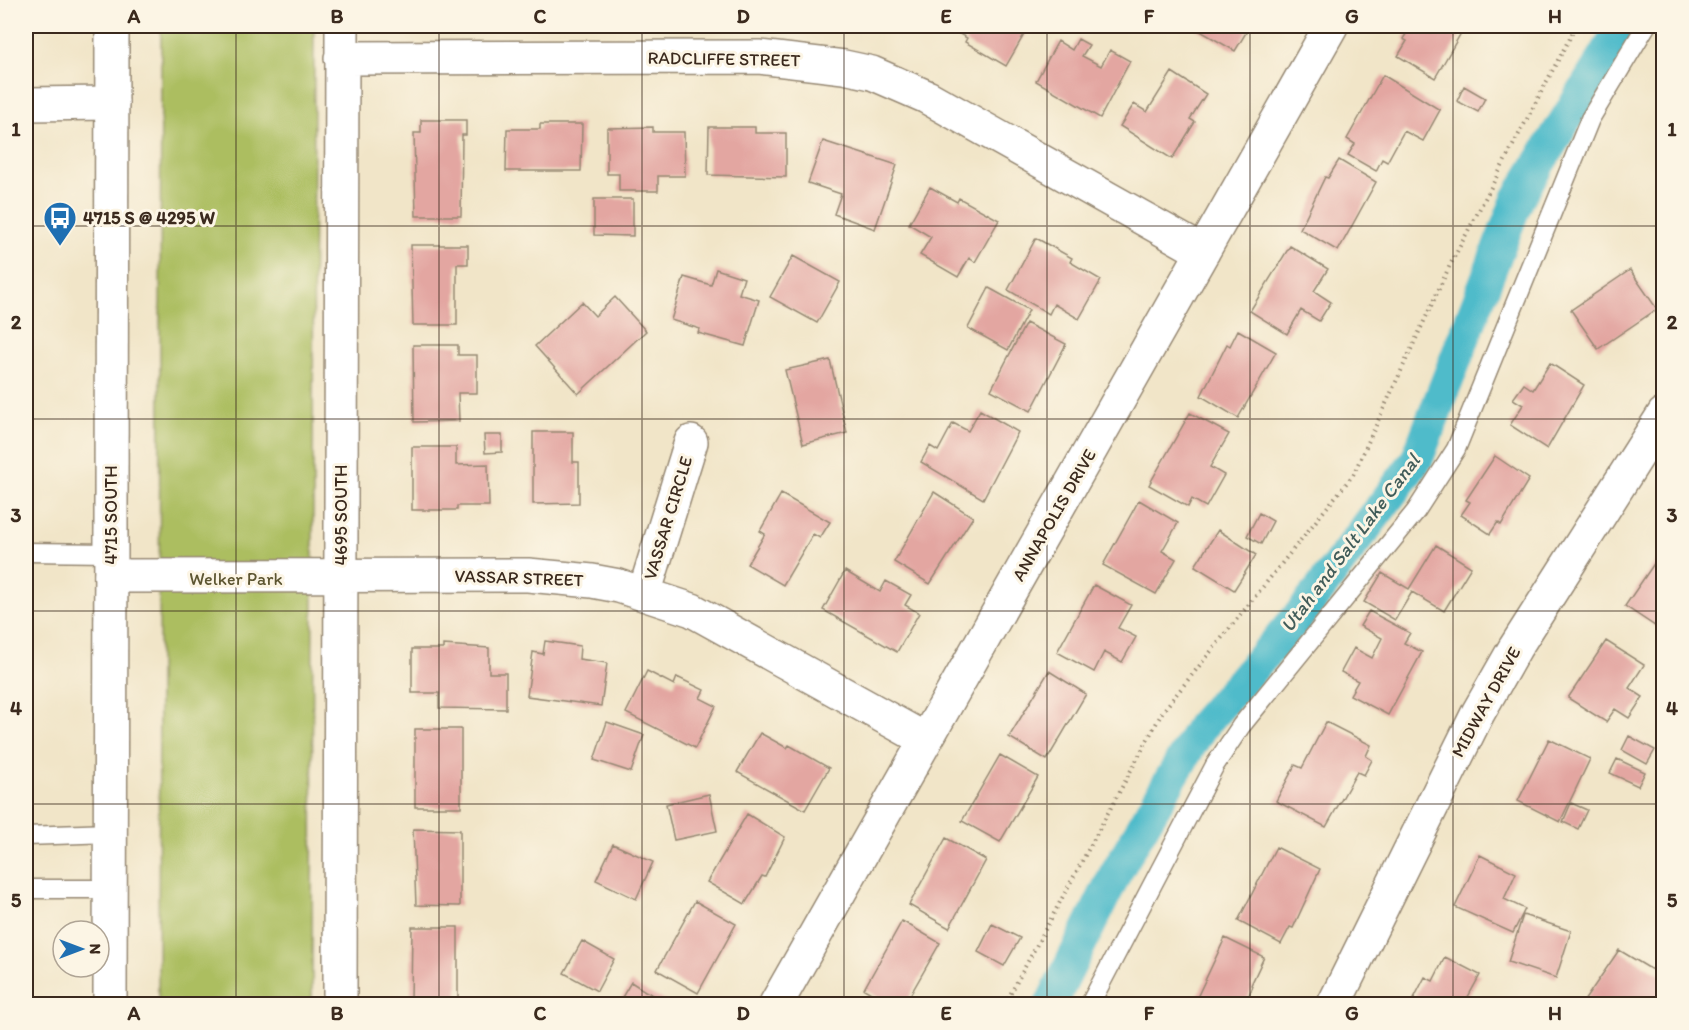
<svg xmlns="http://www.w3.org/2000/svg" width="1689" height="1030" viewBox="0 0 1689 1030" font-family="Itim,sans-serif">
<style>
.green{fill:#acbe61;stroke:#747440;stroke-width:1.5}
.lines{fill:none;stroke-linecap:round;stroke-linejoin:round}
.canal{stroke:#4fbbca;stroke-width:33}
.building{fill:#e3a6a1}
.lane-casing{stroke:#968873;stroke-width:21}
.street-casing{stroke:#968873;stroke-width:36}
.secondary-casing{stroke:#968873;stroke-width:36}
.path{stroke:#968873;stroke-width:4;stroke-dasharray:1.5 4.5;stroke-linecap:butt}
.lane{stroke:#fff;stroke-width:18}
.street{stroke:#fff;stroke-width:33}
.secondary{stroke:#fff;stroke-width:33}
.grid{fill:none;stroke:#3b2a1e;stroke-width:1.5;stroke-opacity:0.55}
.labels{text-anchor:middle;dominant-baseline:central;stroke-width:6;stroke-linejoin:round;paint-order:stroke}
.street-label{font-size:18px;fill:#3b2a1e;stroke:#fcf5e5}
.poi-label{font-size:18px;font-weight:bold;fill:#3b2a1e;stroke:#fcf5e5;text-anchor:start}
.park-label{font-size:18px;fill:#5d5632;stroke:#fcf5e5}
.water-label{font-size:20px;font-style:italic;fill:#425d5a;stroke:#fcf5e5}
.neatline{fill:none;stroke:#3b2a1e;stroke-width:2}
.grid-label{font-size:20px;text-anchor:middle;font-weight:bold;fill:#3b2a1e}
</style>
<rect width="100%" height="100%" fill="#fcf5e5"/>
<filter id="ink" filterUnits="userSpaceOnUse"><feTurbulence type="fractalNoise" baseFrequency=".0167" numOctaves="2"/><feDisplacementMap in="SourceGraphic" scale="12" xChannelSelector="R" yChannelSelector="G"/><feConvolveMatrix kernelMatrix="1 2 1 2 8 2 1 2 1" color-interpolation-filters="sRGB"/></filter>
<filter id="wash" filterUnits="userSpaceOnUse"><feTurbulence type="fractalNoise" baseFrequency=".008" numOctaves="4" result="noise"/><feDisplacementMap in="SourceGraphic" scale="24" xChannelSelector="R" yChannelSelector="G"/><feGaussianBlur stdDeviation="1.35" result="paint"/><feColorMatrix in="noise" values="0 0 0 0 0 0 0 0 0 0 0 0 0 0 0 0 0 1.4 0 .05"/><feComposite in="paint" operator="in"/></filter>
<g filter="url(#wash)">
<rect width="100%" height="100%" fill="#f1e5c8"/>
<path class="green" d="M161,26H314L312,1004H158Z"/>
<g class="lines">
<path class="canal" d="M1051,1004L1115,874L1201,727L1305,609L1417,459L1518,198L1623,26"/>
</g>
<g id="blocks">
<path class="building" d="M945,26H1029L1006,66L965,42L967,38Z
M1196,26H1250L1235,51L1195,28Z
M1411,26H1465L1435,78L1398,56L1407,41L1403,39Z
M1078,39L1089,45L1082,56L1101,66L1110,50L1130,61L1100,118L1036,81L1058,41L1072,50Z
M1172,72L1206,94L1190,119L1195,122L1172,159L1120,126L1134,104L1147,112Z
M1383,75L1440,110L1423,141L1404,131L1387,162L1382,159L1376,171L1348,155L1355,144L1347,139Z
M1464,86L1485,98L1478,112L1457,101Z
M421,120H466V135H462L461,216H416L414,133H421Z
M540,124H582L581,171H506L507,129H540Z
M653,127V132H684L685,176H658V191H619V174H607V128Z
M709,127H755V133H786V177L708,175Z
M823,141L897,165L875,229L834,214L841,194L808,183Z
M1339,160L1376,182L1338,251L1300,229L1325,177L1328,178Z
M930,187L957,202L959,198L999,220L975,262L969,258L958,277L920,255L931,237L909,224Z
M594,199H633V236L594,235Z
M1036,238L1072,258L1070,262L1101,280L1079,319L1054,304L1049,314L1008,290Z
M411,245H468V264H457V325H413Z
M1290,246L1328,269L1314,291L1331,302L1319,321L1301,310L1287,334L1250,311Z
M793,256L840,282L817,323L770,297Z
M716,269L744,278L739,294L759,300L745,346L698,333L700,329L671,320L684,277L711,285Z
M1630,270L1657,309L1598,349L1571,310Z
M989,288L1029,310L1008,350L968,328Z
M615,297L646,331L578,394L535,346L582,302L595,316Z
M1026,323L1066,344L1031,411L991,390Z
M1238,330L1276,352L1238,418L1201,396L1227,344L1230,346Z
M413,345H458V355H477V393H458L459,421L414,422Z
M830,360L847,433L803,444L785,370Z
M1550,363L1584,385L1547,449L1510,425L1523,405L1513,399L1524,384L1533,390Z
M980,410L1018,432L983,499L921,462L930,446L938,451L953,423L968,431Z
M1190,413L1229,434L1210,467L1224,475L1206,507L1192,499L1188,507L1149,485Z
M533,432H573V462H579V503L533,504Z
M484,435H502V452L485,453Z
M412,447H456V465L488,464L489,506H457V510H412Z
M1495,456L1529,479L1501,525L1498,522L1490,534L1461,515L1470,502L1466,500Z
M934,492L973,517L930,584L894,562Z
M781,494L830,522L820,538L813,534L783,585L747,564L765,534L760,531Z
M1139,500L1178,523L1162,551L1176,559L1156,594L1103,565Z
M1259,513L1273,521L1261,544L1247,536Z
M1218,530L1256,555L1234,590L1195,566Z
M1436,545L1471,567L1444,611L1412,592L1395,620L1364,602L1382,573L1409,589Z
M1664,549V632L1625,606Z
M845,571L880,592L886,581L911,595L905,605L919,613L897,652L823,610Z
M1094,585L1131,605L1118,628L1136,637L1122,662L1104,652L1094,672L1057,652Z
M1369,611L1410,633L1404,643L1422,652L1388,715L1350,695L1358,681L1341,672L1354,648L1372,658L1382,638L1360,626Z
M545,641L580,646L579,659L607,663L601,706L527,696L533,652L543,654Z
M1606,641L1644,665L1629,688L1643,697L1629,718L1615,709L1606,722L1568,698Z
M443,645L489,648V673H506V709L439,708V693H412V649H443Z
M647,671L674,685L677,677L704,690L700,698L716,706L695,748L626,713Z
M1049,671L1086,694L1047,760L1009,737Z
M607,722L644,735L631,772L594,760Z
M1326,722L1371,745L1366,756L1372,760L1364,775L1357,772L1326,827L1276,801L1295,765L1302,768Z
M415,729H461V807H415Z
M760,733L787,748L789,745L829,768L805,810L737,772Z
M1629,736L1655,750L1647,764L1622,750Z
M1549,739L1590,759L1560,822L1518,801Z
M1000,755L1038,777L1000,842L962,821Z
M1617,759L1645,772L1638,786L1610,773Z
M709,794L717,831L674,840L666,804Z
M1571,803L1587,810L1578,829L1563,822Z
M747,814L785,837L765,877L762,876L745,904L707,882Z
M413,829L460,830V906L416,905Z
M946,838L986,860L949,928L909,905Z
M613,844L653,862L636,899L596,880Z
M1276,847L1320,869L1293,928L1290,927L1281,944L1238,921Z
M1480,855L1516,873L1504,899L1525,909L1513,933L1455,907Z
M695,901L736,924L698,993L657,970Z
M1523,915L1571,931L1556,978L1508,962Z
M902,921L940,943L905,1004H890L864,989Z
M992,924L1020,938L1004,966L978,952Z
M412,927H458V1004H411Z
M1225,938L1264,957L1251,985L1253,986L1245,1004H1194Z
M582,941L614,959L597,991L564,973Z
M1619,950L1664,977V997L1658,1004H1582Z
M1445,957L1480,975L1464,1004H1411L1425,977L1433,981Z
M631,982L645,991L671,1004H618Z"/>
</g>
</g>
<g filter="url(#ink)">
<use href="#blocks" fill-opacity="0" stroke="#968873" stroke-width="1.5"/>
<g class="lines">
<g class="lane-casing">
<path id="lane" d="M26,552L111,553
M26,836L110,833
M26,889H110
M1090,1004L1215,765L1241,726L1416,511L1456,449L1590,119L1646,26"/>
</g>
<g class="street-casing">
<path id="street" d="M341,58L759,57L844,67L872,73L927,97L1203,252
M26,104L112,103
M111,576L528,575L592,581L619,586L692,610L926,740
M644,594L691,442
M340,1004L342,26
M776,1004L1331,26
M1334,1004L1478,713L1515,648L1664,414"/>
</g>
<g class="secondary-casing">
<path id="secondary" d="M110,1004L112,26"/>
</g>
<path class="path" d="M1005,1004L1163,711L1353,475L1450,265L1576,26"/>
<use href="#lane" class="lane"/>
<use href="#street" class="street"/>
<use href="#secondary" class="secondary"/>
</g>
</g>
<path class="grid" d="M236,26V1004M439,26V1004M642,26V1004M844,26V1004M1047,26V1004M1250,26V1004M1453,26V1004M26,226H1664M26,419H1664M26,611H1664M26,804H1664"/>
<defs>
<g id="bus-pin" transform="scale(1.725)"><path d="M0 17L-7.5 6A9.5 9.5 0 1 1 7.5 6Z" fill="#1f6fb2" stroke="#fcf5e5"/><path d="M-5-6H5V4H4V6H2V4H-2V6H-4V4H-5ZM-3.5-4V0h7V-4ZM-3.5 1.2v1.5H-2V1.2ZM2 1.2v1.5H3.5V1.2Z" fill="#fff"/></g>
</defs>
<g fill-rule="evenodd">
<use href="#bus-pin" x="60" y="218"/>
</g>
<g class="labels">
<g class="street-label">
<text transform="translate(724 59) rotate(1)">RADCLIFFE STREET</text>
<text transform="translate(111 515) rotate(-90)">4715 SOUTH</text>
<text transform="translate(341 515) rotate(-90)">4695 SOUTH</text>
<text transform="translate(1054 515) rotate(-60)">ANNAPOLIS DRIVE</text>
<text transform="translate(668 518) rotate(-73)">VASSAR CIRCLE</text>
<text transform="translate(519 578) rotate(2)">VASSAR STREET</text>
<text transform="translate(1486 702) rotate(-61)">MIDWAY DRIVE</text>
</g>
<g class="poi-label">
<text x="83" y="218">4715 S @ 4295 W</text>
</g>
<g class="park-label">
<text x="236" y="579">Welker Park</text>
</g>
<g class="water-label">
<text transform="translate(1350 543) rotate(-53)">Utah and Salt Lake Canal</text>
</g>
</g>
<rect width="1689" height="1030" fill="none" stroke="#fcf5e5" stroke-width="66"/>
<g transform="translate(81 949) rotate(90)"><circle r="28" fill="#fcf5e5" stroke="#afa495" stroke-width="1.5"/>
<path d="M0-4.5L10 22L0 15L-10 22Z" fill="#1f6fb2"/>
<text y="-9" font-size="16" font-weight="bold" text-anchor="middle" fill="#3b2a1e">N</text>
</g>
<rect x="33" y="33" width="1623" height="964" class="neatline"/>
<g class="grid-label">
<text x="134" y="23">A</text>
<text x="337" y="23">B</text>
<text x="540" y="23">C</text>
<text x="743" y="23">D</text>
<text x="946" y="23">E</text>
<text x="1149" y="23">F</text>
<text x="1352" y="23">G</text>
<text x="1555" y="23">H</text>
<text x="16" y="136">1</text>
<text x="1672" y="136">1</text>
<text x="16" y="329">2</text>
<text x="1672" y="329">2</text>
<text x="16" y="522">3</text>
<text x="1672" y="522">3</text>
<text x="16" y="715">4</text>
<text x="1672" y="715">4</text>
<text x="16" y="907">5</text>
<text x="1672" y="907">5</text>
<text x="134" y="1020">A</text>
<text x="337" y="1020">B</text>
<text x="540" y="1020">C</text>
<text x="743" y="1020">D</text>
<text x="946" y="1020">E</text>
<text x="1149" y="1020">F</text>
<text x="1352" y="1020">G</text>
<text x="1555" y="1020">H</text>
</g>
</svg>
